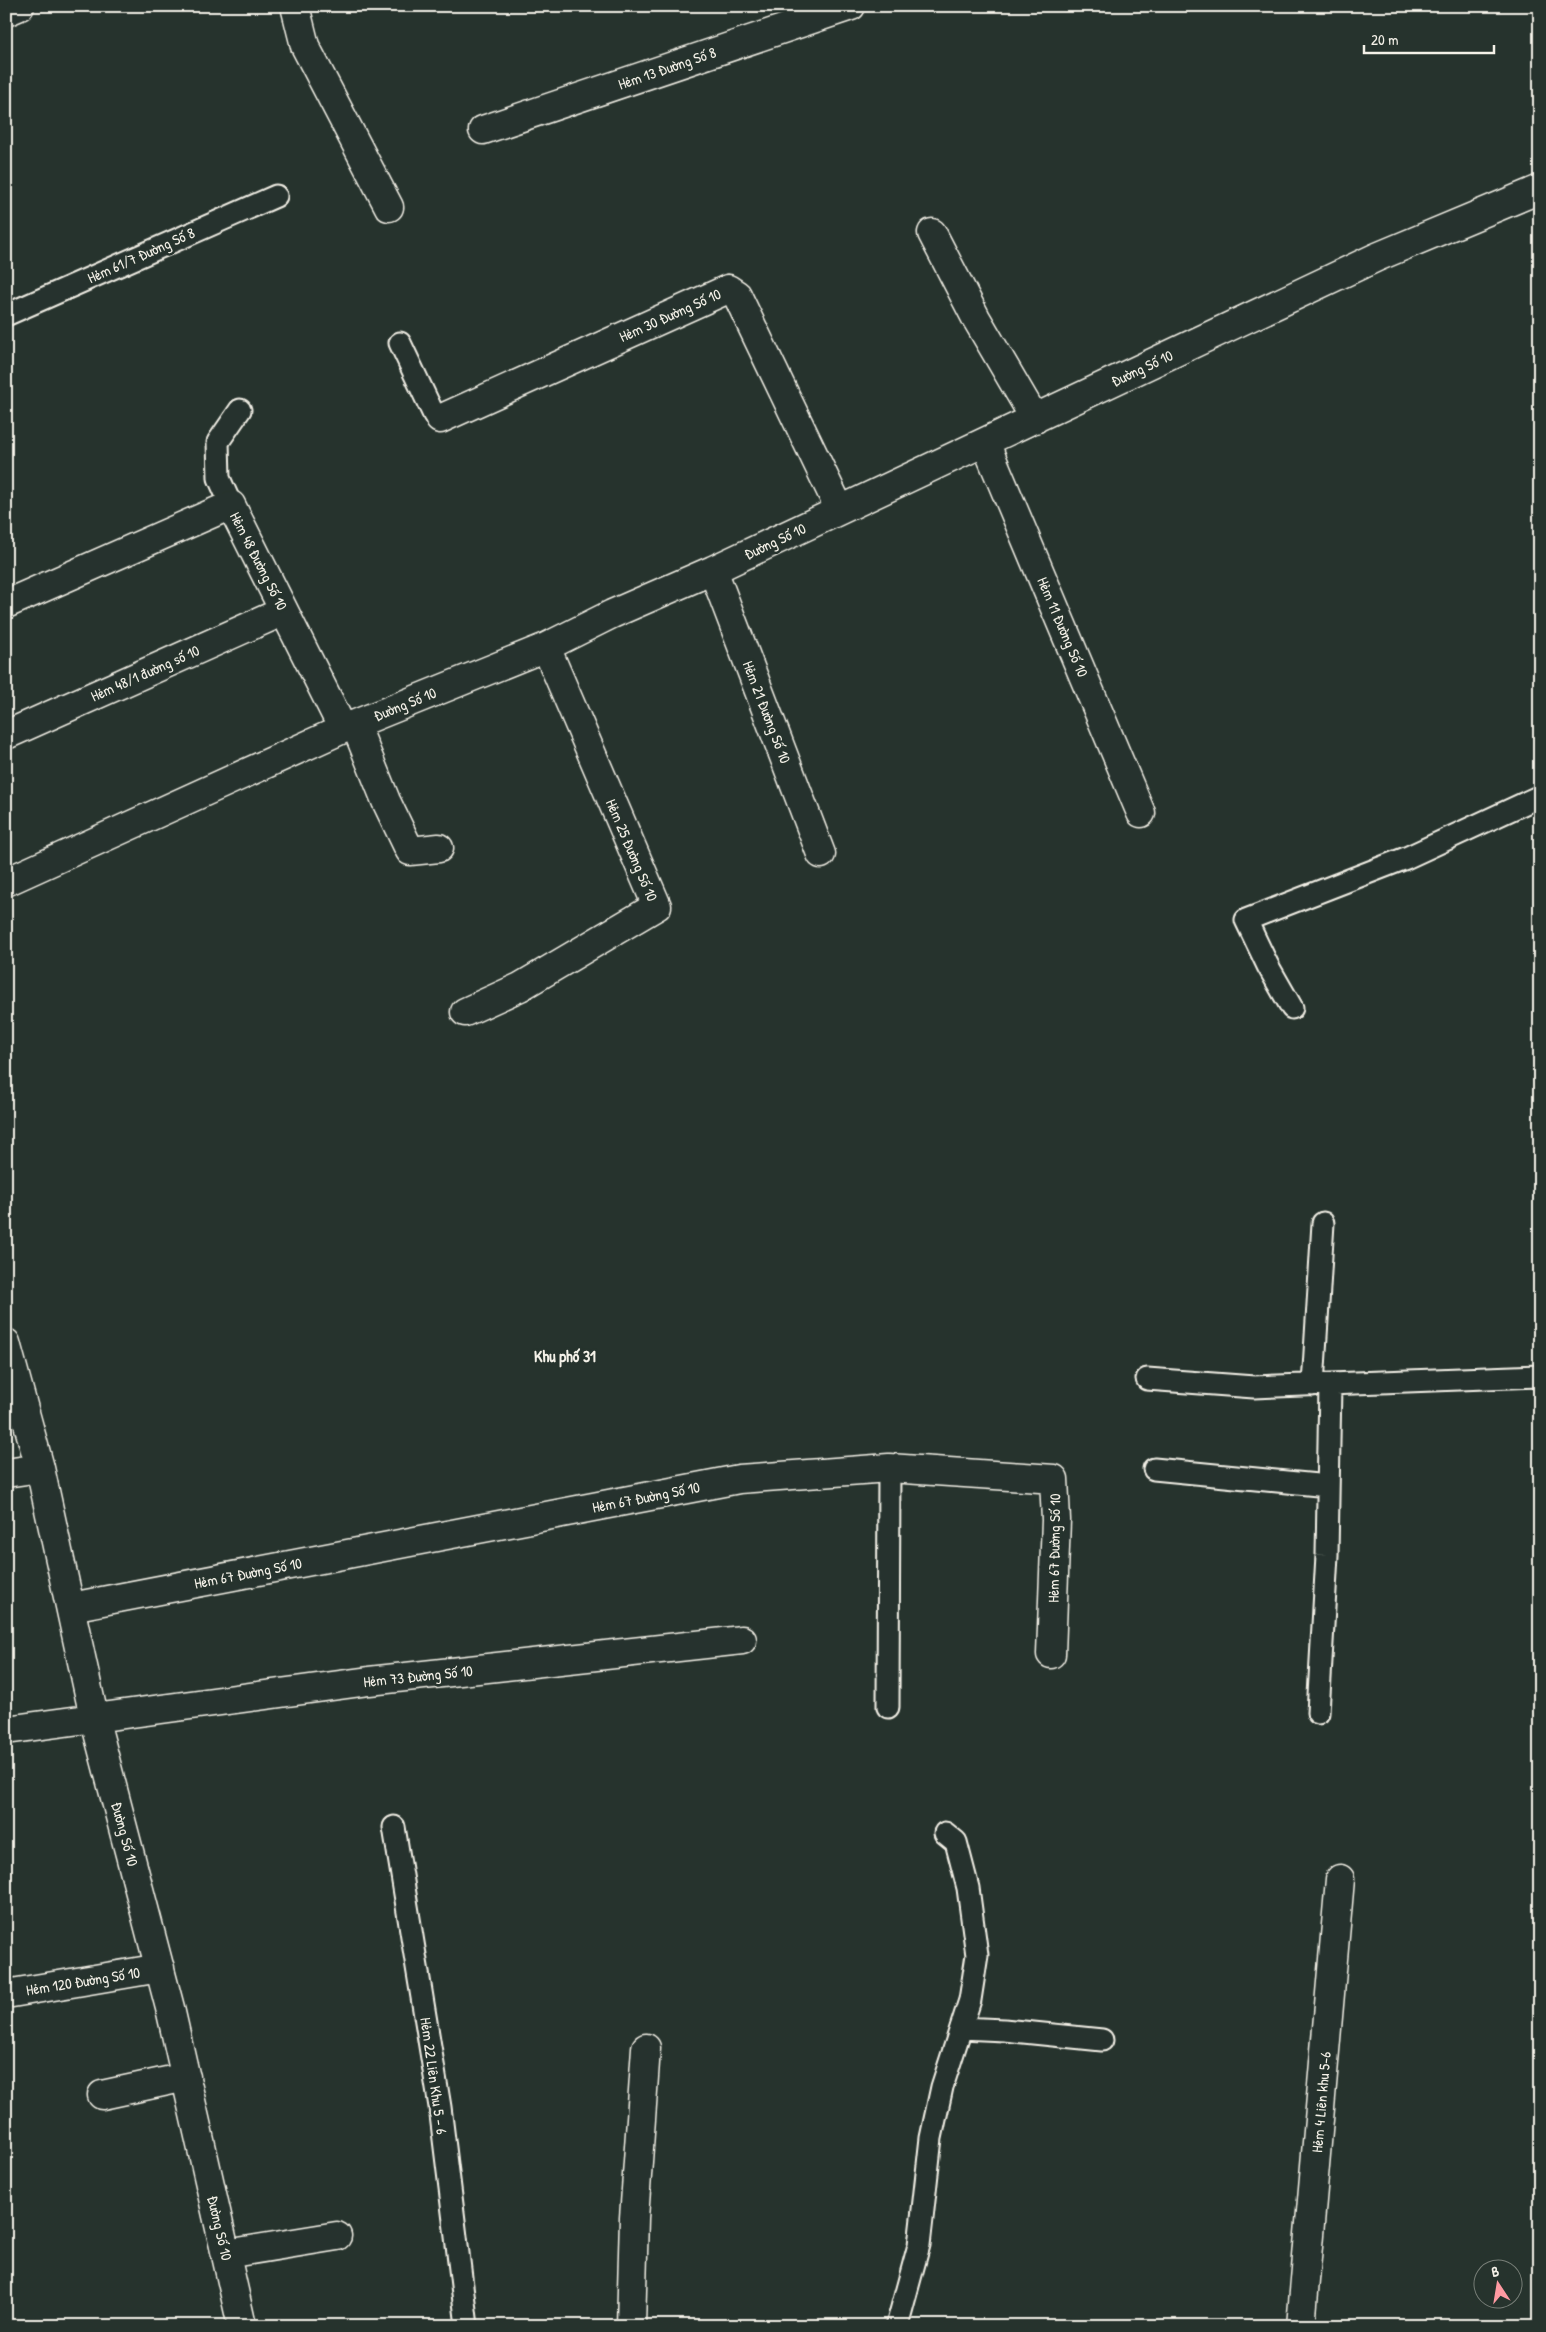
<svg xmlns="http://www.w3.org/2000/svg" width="1546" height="2332" viewBox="0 0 1546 2332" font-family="'Patrick Hand',sans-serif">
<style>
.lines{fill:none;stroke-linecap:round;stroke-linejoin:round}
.service-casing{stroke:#f4f1e8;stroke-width:25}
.minor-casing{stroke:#f4f1e8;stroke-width:31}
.service{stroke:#26332d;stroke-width:21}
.minor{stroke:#26332d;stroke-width:28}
.labels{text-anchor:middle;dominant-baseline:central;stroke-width:5;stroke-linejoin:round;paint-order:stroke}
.street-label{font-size:15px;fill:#f4f1e8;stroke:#26332d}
.neighbourhood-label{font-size:16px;font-weight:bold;fill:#f4f1e8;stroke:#26332d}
</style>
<rect width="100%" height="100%" fill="#26332d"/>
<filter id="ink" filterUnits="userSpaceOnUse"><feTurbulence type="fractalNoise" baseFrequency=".02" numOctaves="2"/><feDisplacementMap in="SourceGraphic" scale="10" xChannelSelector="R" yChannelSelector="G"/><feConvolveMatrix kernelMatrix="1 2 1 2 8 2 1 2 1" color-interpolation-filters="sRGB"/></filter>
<g filter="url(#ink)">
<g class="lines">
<g class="service-casing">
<path id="service" d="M6,315L276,196
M400,343L434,415L440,419
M231,505L219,478L218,442L240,410
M1292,1008L1268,966L1246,920L1406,858L1540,796
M1147,1379L1254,1387L1540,1376
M1313,1385L1323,1223
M1154,1469L1328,1486
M888,1707L889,1468
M1318,1713L1327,1555L1330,1385
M394,1827L440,2107L467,2326
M961,2028L1004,2030L1102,2040
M897,2326L919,2245L931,2138L942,2087L970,2000L977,1955L968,1888L956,1842L945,1833"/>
</g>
<g class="minor-casing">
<path id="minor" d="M295,6L305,46L389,207
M6,12L20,6
M483,130L851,6
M932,233L976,318L1035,419
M440,419L728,289L737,295L840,510
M985,442L1141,813
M713,570L821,854
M6,604L231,505L343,729
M355,724L386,801L410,851L439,848
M6,735L284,611
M6,882L343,729L546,647L612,614L713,570L1377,257L1540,189
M465,1012L520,987L657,906L546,647
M6,1343L40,1468L94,1717L170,2008L242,2326
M6,1473L40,1468
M71,1607L739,1479L889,1468L1054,1479L1056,1520L1051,1654
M6,1730L369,1681L742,1640
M6,1994L160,1968
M102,2095L186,2077
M226,2254L337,2236
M631,2326L634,2218L646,2048
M1301,2326L1340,1879"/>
</g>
<use href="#service" class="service"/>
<use href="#minor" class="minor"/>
</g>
</g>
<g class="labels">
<g class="street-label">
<text transform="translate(667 68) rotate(-19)">Hẻm 13 Đường Số 8</text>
<text transform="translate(141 255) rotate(-24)">Hẻm 61/7 Đường Số 8</text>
<text transform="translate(670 315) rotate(-24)">Hẻm 30 Đường Số 10</text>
<text transform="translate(1142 368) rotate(-25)">Đường Số 10</text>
<text transform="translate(775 541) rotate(-25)">Đường Số 10</text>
<text transform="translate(259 561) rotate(63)">Hẻm 48 Đường Số 10</text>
<text transform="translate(1063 627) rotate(67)">Hẻm 11 Đường Số 10</text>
<text transform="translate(145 673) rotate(-24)">Hẻm 48/1 đường số 10</text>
<text transform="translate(405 704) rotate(-22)">Đường Số 10</text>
<text transform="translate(767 712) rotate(69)">Hẻm 21 Đường Số 10</text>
<text transform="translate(632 850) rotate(67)">Hẻm 25 Đường Số 10</text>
<text transform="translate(646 1497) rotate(-11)">Hẻm 67 Đường Số 10</text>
<text transform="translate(1054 1548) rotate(-89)">Hẻm 67 Đường Số 10</text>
<text transform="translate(248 1573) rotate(-11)">Hẻm 67 Đường Số 10</text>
<text transform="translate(418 1676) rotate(-6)">Hẻm 73 Đường Số 10</text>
<text transform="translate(125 1834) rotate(75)">Đường Số 10</text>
<text transform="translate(83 1981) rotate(-9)">Hẻm 120 Đường Số 10</text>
<text transform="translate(434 2076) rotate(82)">Hẻm 22 Liên Khu 5 - 6</text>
<text transform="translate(1321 2102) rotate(-85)">Hẻm 4 Liên khu 5-6</text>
<text transform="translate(220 2228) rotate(77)">Đường Số 10</text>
</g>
<g class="neighbourhood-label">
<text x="565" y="1356">Khu phố 31</text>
</g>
</g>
<rect width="1546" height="2332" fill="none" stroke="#26332d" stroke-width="25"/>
<rect x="12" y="12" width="1521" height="2307" fill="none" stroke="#f4f1e8" stroke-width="2" filter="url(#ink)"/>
<g transform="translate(1498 2284) rotate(348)"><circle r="24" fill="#26332d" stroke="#787f78"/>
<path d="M0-4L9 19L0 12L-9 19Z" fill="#ff9aa2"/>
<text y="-8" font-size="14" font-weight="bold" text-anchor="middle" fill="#f4f1e8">B</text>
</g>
<path d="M1364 45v8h130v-8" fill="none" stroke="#f4f1e8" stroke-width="2.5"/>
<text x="1371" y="45" font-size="15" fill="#f4f1e8" stroke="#26332d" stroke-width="4" paint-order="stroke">20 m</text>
</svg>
